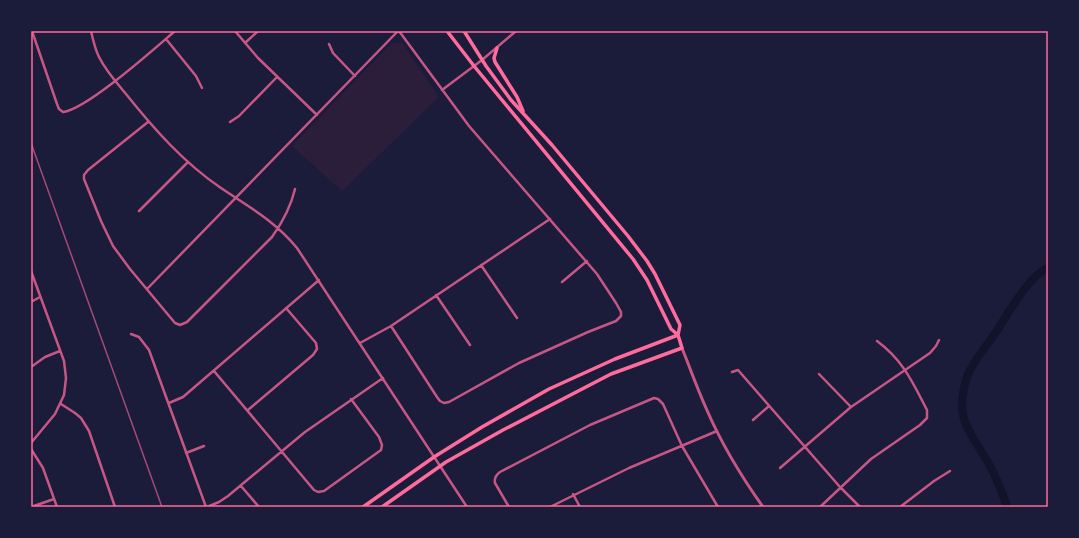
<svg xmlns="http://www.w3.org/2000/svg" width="1079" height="538" viewBox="0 0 1079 538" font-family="'DM Sans',sans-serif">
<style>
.green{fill:#2a1e3b}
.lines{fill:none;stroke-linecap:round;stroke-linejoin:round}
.river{stroke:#12122b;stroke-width:8}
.minor{stroke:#c65784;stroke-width:2.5}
.tertiary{stroke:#c65784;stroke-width:3}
.secondary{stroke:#ff6b9d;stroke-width:3.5}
.rail{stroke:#a44b75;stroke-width:1.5}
.neatline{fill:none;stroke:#ff6b9d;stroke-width:1.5}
</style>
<rect width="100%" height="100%" fill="#1b1b3a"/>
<path class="green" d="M392,43H402L439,97L342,191L293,147L294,144Z"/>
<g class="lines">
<path class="river" d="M1007,507C1002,491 996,477 988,462C980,449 969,434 964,419C960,406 963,387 968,374C977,355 993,339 1003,321C1012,306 1032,274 1048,268"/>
<path class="minor" d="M32,31L57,104L59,109L63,112C87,109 154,49 175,31
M91,31C93,40 95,49 99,57C106,71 116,82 126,94C154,129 184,163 221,188C249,207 275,221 297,248L467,507
M235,31L258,58L317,115
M166,39L196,76L202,88
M245,43L258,31
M329,44L333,53L355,76
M442,90L482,60L516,31
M148,122L88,170L84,175V179L101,221L113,246L130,269L175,323L180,325L187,322L272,237C282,223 291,206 295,189
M230,122L239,116L277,77
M139,211L188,162
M481,265L517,318
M31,271L64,361L66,378L64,395L55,414L31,443
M562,282L587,261
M147,289L398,31
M436,295L470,345
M31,302L40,297
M391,326L437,397L440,401L444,403L449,402L519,363L588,332L616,321L621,316V312L616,303L597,274L469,126L399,31
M131,334L139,337L149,350L206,507
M360,343L391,326L550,219
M31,367L45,357L60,351
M214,371L314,490L318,492L324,491L381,450L382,445L379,437L351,399
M732,372L738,370L840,487L860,507
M819,374L851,407
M169,403L183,397L319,280
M61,404L75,413L81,418L89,431L115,507
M248,410L313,355L317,349L316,343L286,308
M753,420L769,406
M31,449L43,468L57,507
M186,453L204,446
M780,468L851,407L930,353L936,346L939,340
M241,486L259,507
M573,494L580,507
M31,507L54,499
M207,507L219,502L228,496L305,432L383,378
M509,507L495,483C494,478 496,475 500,472L590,425L654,398L658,399L663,404L682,446L718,507
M550,507L629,468L717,431
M820,507L871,459L920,425L927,418V410C913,383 903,360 877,341
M900,507L934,481L950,471"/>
<path class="tertiary" d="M682,348C690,368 697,388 706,408C721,443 741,476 763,507"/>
<path class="secondary" d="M447,31L474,66L633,259L647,280L671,329L678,335
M497,48L494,58L495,62L517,97L523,111
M363,507L434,457L482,427L549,389L615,359L678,335
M382,507L446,462L503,430L611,374L682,348L678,335L680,325L655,274L647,261L628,236L552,145L511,100L486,66L464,31"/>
<path class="rail" d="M31,143L162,507"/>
</g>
<rect width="1079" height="538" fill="none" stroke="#1b1b3a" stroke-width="64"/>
<rect x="32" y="32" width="1015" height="474" class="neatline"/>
</svg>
